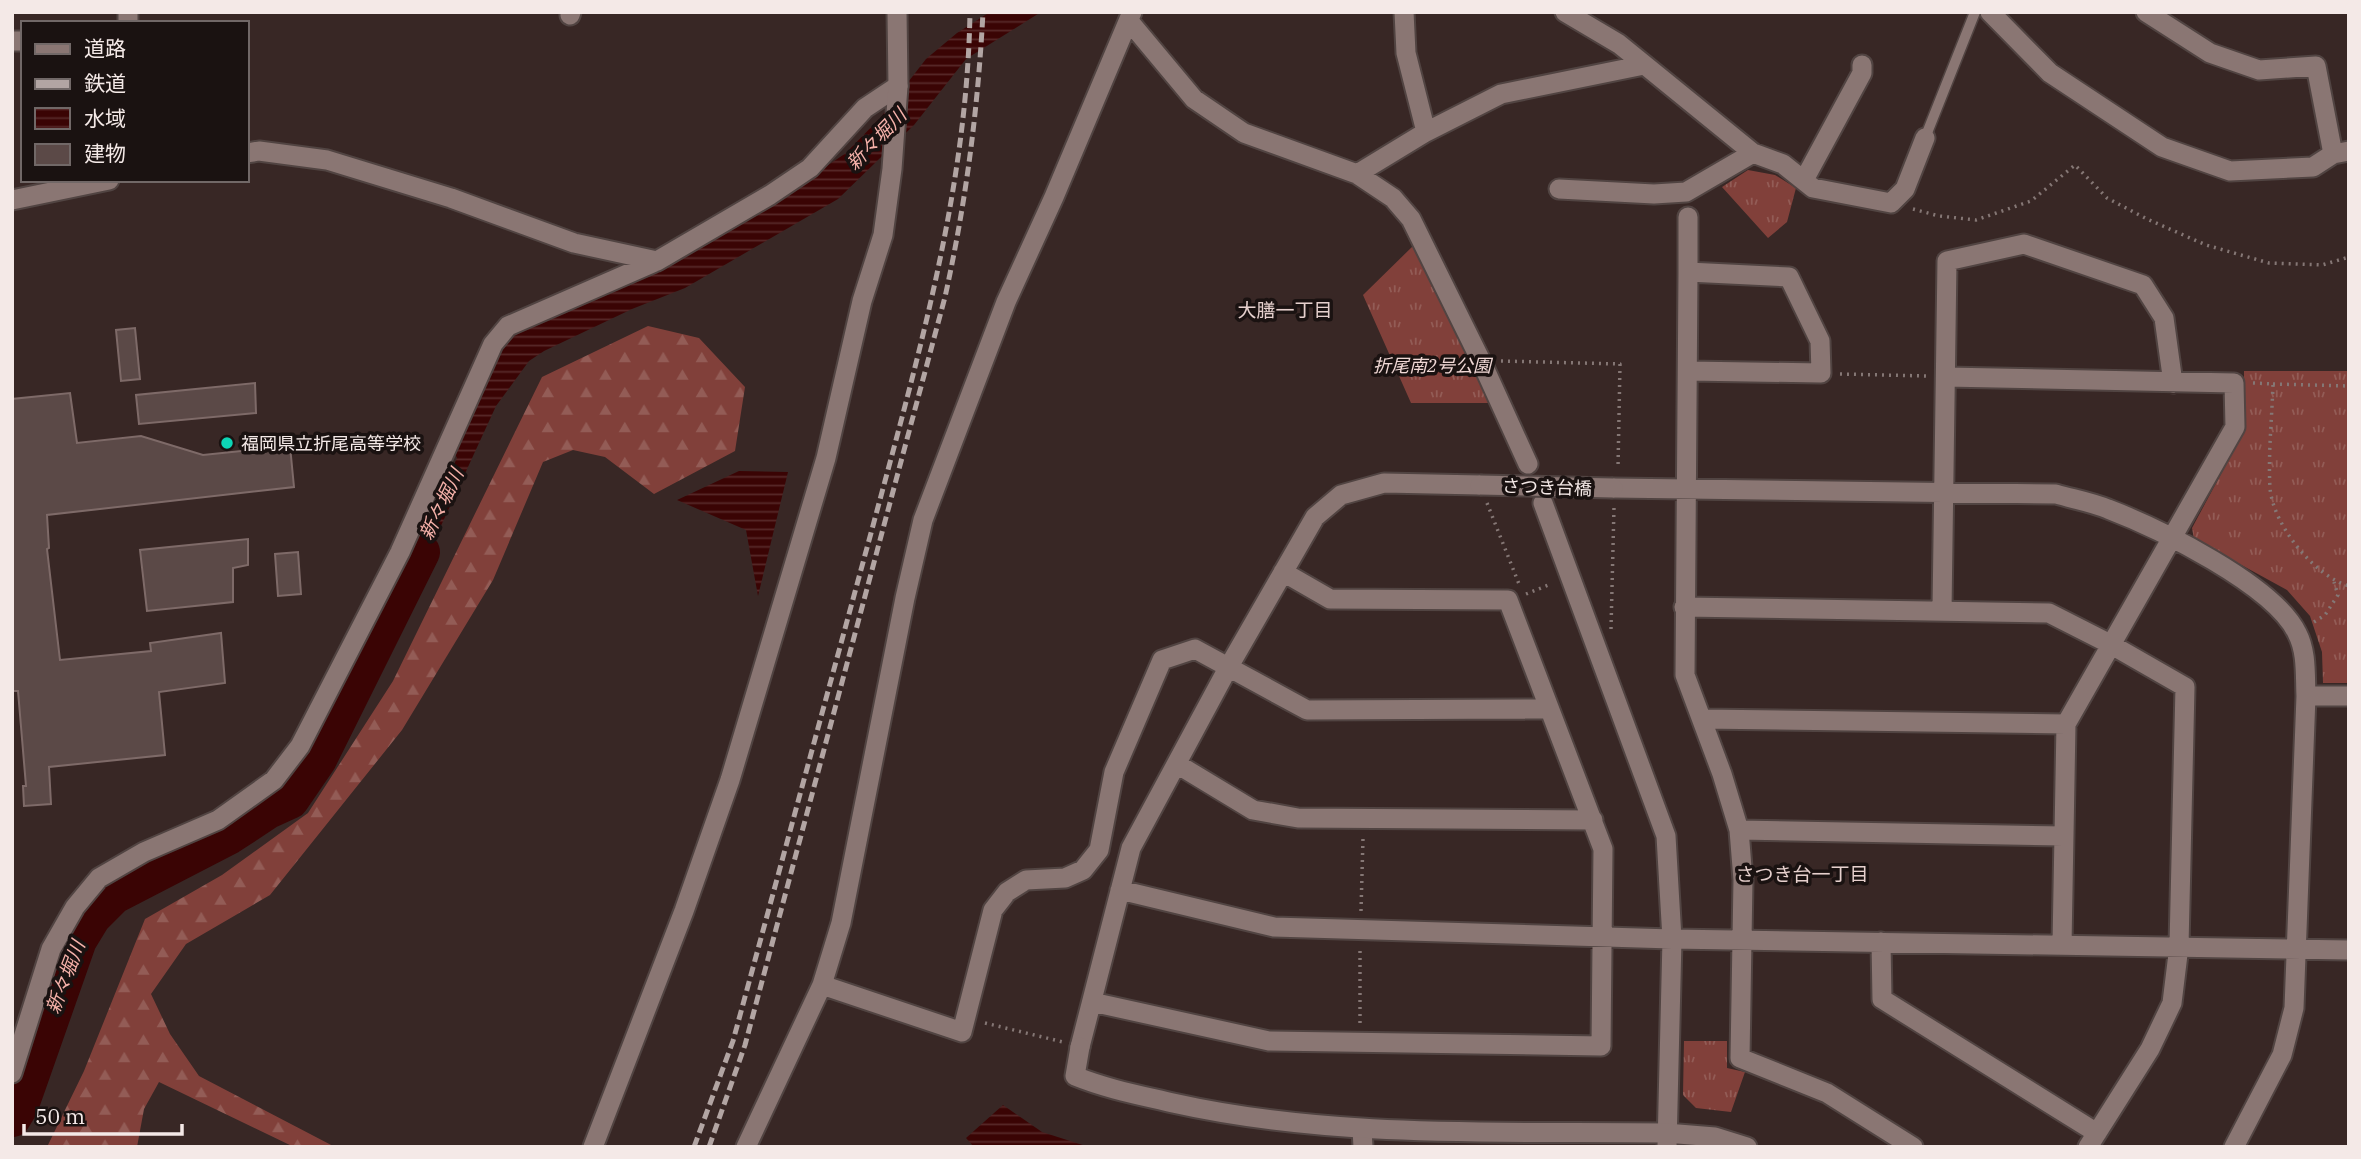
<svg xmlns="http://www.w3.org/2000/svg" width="2361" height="1159" viewBox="0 0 2361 1159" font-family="'IBM Plex Serif','Noto Sans JP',serif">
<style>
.grass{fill:url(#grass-tufts)}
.forest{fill:url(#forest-firs)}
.water{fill:url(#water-rules)}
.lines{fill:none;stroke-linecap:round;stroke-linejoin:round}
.river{stroke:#3a0404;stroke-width:38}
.building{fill:#5b4947;stroke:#7e6a68;stroke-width:2}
.service-casing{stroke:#514442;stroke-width:13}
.minor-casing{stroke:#514442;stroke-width:23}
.tertiary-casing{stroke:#514442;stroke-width:23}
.path{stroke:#857775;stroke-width:3.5;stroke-dasharray:2 5;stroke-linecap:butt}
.service{stroke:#8a7673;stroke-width:10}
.minor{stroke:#8a7673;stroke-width:19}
.tertiary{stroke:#8a7673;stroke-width:19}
.rail{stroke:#b2a5a3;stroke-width:5;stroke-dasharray:10 5;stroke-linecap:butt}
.minor-bridge-casing{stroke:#514442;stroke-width:23;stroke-linecap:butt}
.minor-bridge{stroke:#8a7673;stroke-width:19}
.poi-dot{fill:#0dd5b5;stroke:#1a1211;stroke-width:2.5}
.labels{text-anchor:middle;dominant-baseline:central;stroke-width:7;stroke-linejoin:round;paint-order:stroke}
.park-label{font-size:18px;font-style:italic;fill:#f0d8d5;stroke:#1a1211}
.poi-label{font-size:18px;fill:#f4e9e7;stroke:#1a1211;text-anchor:start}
.street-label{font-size:18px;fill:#f4e9e7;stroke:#1a1211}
.water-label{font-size:19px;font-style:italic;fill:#f5b1a9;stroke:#1a1211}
.neighbourhood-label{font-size:19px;fill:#e6d0cd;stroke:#1a1211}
</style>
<defs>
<pattern id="grass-tufts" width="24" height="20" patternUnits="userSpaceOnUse" patternTransform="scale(1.75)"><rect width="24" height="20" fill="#81403a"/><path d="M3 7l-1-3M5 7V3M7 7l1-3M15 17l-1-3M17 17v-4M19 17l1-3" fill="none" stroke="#935c56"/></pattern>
<pattern id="forest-firs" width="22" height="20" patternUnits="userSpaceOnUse" patternTransform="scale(1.75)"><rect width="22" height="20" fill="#81403a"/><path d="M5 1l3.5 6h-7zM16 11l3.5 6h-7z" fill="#935c56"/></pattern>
<pattern id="water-rules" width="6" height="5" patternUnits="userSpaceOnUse" patternTransform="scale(1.75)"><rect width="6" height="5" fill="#3a0404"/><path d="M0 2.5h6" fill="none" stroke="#572929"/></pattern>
</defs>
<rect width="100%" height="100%" fill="#382725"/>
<path class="grass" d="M1748,170L1775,175L1796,188L1787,222L1768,238L1722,187Z
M1414,245L1489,403H1411L1363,295Z
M2244,371H2349V683H2323L2322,652L2310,616L2287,590L2194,539L2192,528L2244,431Z
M1684,1041H1727V1068L1745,1072L1731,1112L1696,1108L1683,1095Z"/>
<path class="forest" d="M648,326L699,338L745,387L735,451L654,494L605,457L573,450L543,462L493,580L402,730L270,895L186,944L151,994L170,1034L199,1076L335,1147H294L159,1082L144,1109L137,1147H47L84,1071L145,919L222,875L308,813L393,681L542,377Z"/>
<path class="water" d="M990,12H1041L966,59L914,125L838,199L685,288L632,309L544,351L529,361L496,406L406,602L393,594L457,458L453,450L504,344L524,329L778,199L846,153L881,117L926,59L957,33Z
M739,471L788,472L758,596L746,530L677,500Z
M1003,1105L1042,1132L1089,1147H974L966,1138Z"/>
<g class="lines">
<path class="river" d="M12,1118L20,1105L78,940L92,917L114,895L230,835L268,810L290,800L318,759L421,552"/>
</g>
<path class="building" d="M135,328L140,379L121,381L116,330Z
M255,383L256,413L139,424L136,395Z
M70,393L77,443L141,436L203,455L290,446L294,487L47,515L49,548L47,549L60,660L151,651L150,643L221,633L225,683L159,692L165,755L49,767L51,804L24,806L23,786H26L18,691H12V399Z
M248,539V565L233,568V602L147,611L140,550Z
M298,552L301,594L278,596L275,554Z"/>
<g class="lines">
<g class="service-casing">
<path id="service" d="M1925,138L1975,12"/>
</g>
<g class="minor-casing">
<path id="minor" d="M128,12V23
M1404,12L1406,53L1426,132
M1565,12L1619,44L1753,153L1783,164L1813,188L1891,203L1905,189L1925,138
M1990,12L2050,73L2162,147L2230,171L2313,167L2333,154L2349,151
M2146,12L2210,53L2259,70L2316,66L2333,154
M570,15L571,12
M1129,21L1194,99L1244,133L1357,174L1393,198L1411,219L1483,365L1528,464
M12,41H23
M247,153L259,151L327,160L451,198L574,243L657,261
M1357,174L1426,132L1501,94L1644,65
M1804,180L1862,73V65
M1559,189L1654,194L1686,192L1753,153
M12,200L109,180
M1688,217V272
M1689,371L1821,373L1820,341L1789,277L1688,272L1685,675L1722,774L1739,830L1743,880L1740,1058L1827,1093L1913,1147
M1946,377L2234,383L2235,427L2066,724L2062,945
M1613,488L2056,494C2073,499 2091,502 2108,509C2158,528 2274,585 2297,633C2307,652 2305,675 2306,696L2294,1008L2282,1055L2234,1147
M1543,503L1666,836L1672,939L1667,1147
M1684,607L2049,613L2110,644L2185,687L2179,946L2172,1003L2150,1049L2088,1147
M1942,610L1947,261L2024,244L2143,285L2164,318L2173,383
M2306,696H2349
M1702,719L2066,724
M1177,764L1253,810L1298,818L1593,820
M1739,830L2063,836
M1120,890L1274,927L1672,939L2349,950
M1881,942L1882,999L2097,1133
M822,985L962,1032L993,910L1007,892L1026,880L1065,878L1083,870L1099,850L1114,772L1162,660L1195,649L1307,710L1549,709
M1092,1002L1269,1041L1601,1046L1603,849L1508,600L1330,599L1283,572
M1080,1047L1131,848L1228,668L1315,517L1341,495L1384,483L1480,485
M12,1073L51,949L75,907L99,878L144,852L218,820L274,780L300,746L400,552L493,344L508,326L657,261L770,195L810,168L865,108L898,86
M1362,1129L1363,1147
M746,1147L822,985L841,923L905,598L923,520L1006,302L1054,197L1132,12"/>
</g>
<g class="tertiary-casing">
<path id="tertiary" d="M1080,1047L1075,1076C1107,1089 1139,1095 1173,1103C1334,1139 1502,1131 1666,1133L1715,1137L1747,1147
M593,1147L684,911L730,780L826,458L862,301L883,235L892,169L898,86L897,12"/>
</g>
<path class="path" d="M1913,209L1939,216L1976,220L2031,201L2075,165L2107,198L2147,219L2206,245L2269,263L2322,265L2349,257
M1501,361L1620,364L1618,468
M1840,374L1927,376
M2253,383L2273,384C2272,418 2268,454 2270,488C2273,525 2314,576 2349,586
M2273,384L2349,386
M1487,503L1519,584
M1526,594L1551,584
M2314,622L2325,615L2338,595L2334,582
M1611,629L1614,507
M1361,911L1363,838
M985,1023L1063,1042
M1360,1023V950"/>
<use href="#service" class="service"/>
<use href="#minor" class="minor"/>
<use href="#tertiary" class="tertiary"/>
<path class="rail" d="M694,1147L733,1041C779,872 825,702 871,533C917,361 967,191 970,12
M709,1147L745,1045L945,297C966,202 978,109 983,12"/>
<g class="minor-bridge-casing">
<path id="minor-bridge" d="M1480,485L1613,488"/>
</g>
<use href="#minor-bridge" class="minor-bridge"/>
</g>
<circle class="poi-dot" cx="227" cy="443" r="7"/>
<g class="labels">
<g class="park-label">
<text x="1432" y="365">折尾南2号公園</text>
</g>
<g class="poi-label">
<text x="241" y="443">福岡県立折尾高等学校</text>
</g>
<g class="street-label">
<text transform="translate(1547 487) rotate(2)">さつき台橋</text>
</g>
<g class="water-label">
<text transform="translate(876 139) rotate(-46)">新々堀川</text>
<text transform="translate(441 504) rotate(-64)">新々堀川</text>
<text transform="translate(65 977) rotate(-69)">新々堀川</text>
</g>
<g class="neighbourhood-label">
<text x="1285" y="310">大膳一丁目</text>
<text x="1802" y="874">さつき台一丁目</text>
</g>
</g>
<rect width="2361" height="1159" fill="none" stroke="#f4e9e7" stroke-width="28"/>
<rect x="21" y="21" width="228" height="161" fill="#1a1211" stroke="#716867" stroke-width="2"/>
<rect x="35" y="44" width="35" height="10" fill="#8a7673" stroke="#716867" stroke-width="2"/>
<text x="84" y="56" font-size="21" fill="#f4e9e7">道路</text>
<rect x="35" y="79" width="35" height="10" fill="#b2a5a3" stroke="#716867" stroke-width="2"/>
<text x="84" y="91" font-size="21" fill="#f4e9e7">鉄道</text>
<rect x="35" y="108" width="35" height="21" fill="url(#water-rules)" stroke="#716867" stroke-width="2"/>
<text x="84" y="126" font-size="21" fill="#f4e9e7">水域</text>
<rect x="35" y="144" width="35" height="21" fill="#5b4947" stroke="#716867" stroke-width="2"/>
<text x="84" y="161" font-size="21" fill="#f4e9e7">建物</text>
<path d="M24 1124v10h158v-10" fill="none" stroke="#f4e9e7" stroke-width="3.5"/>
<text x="35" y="1124" font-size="21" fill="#f4e9e7" stroke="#1a1211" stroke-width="5" paint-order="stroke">50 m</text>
</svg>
